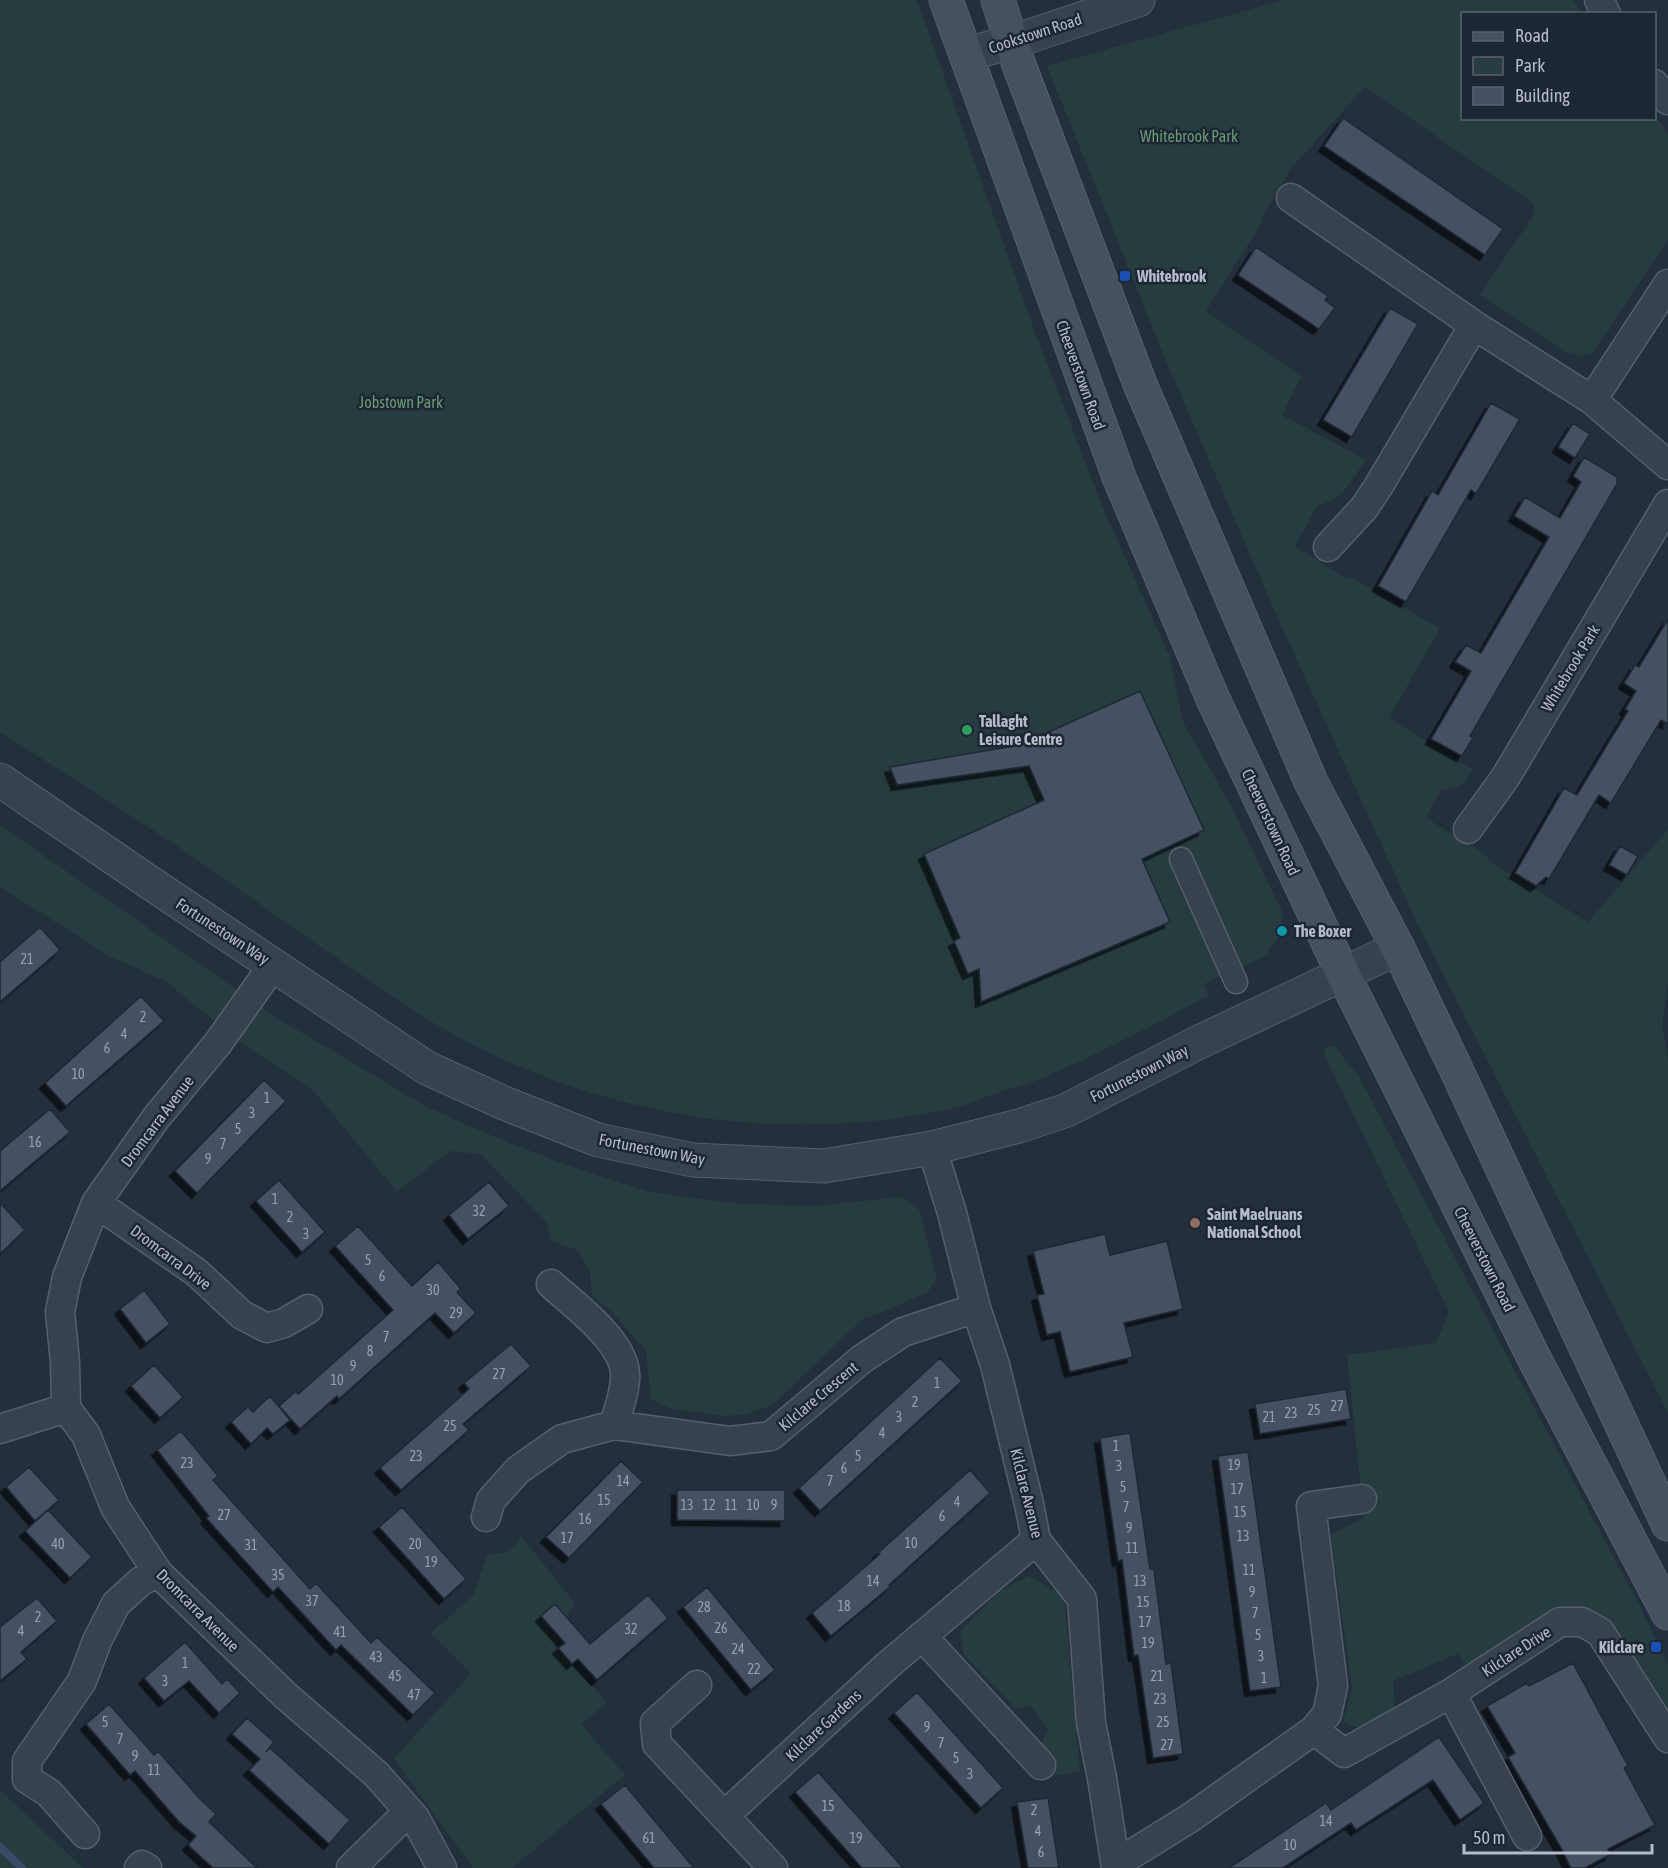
<svg xmlns="http://www.w3.org/2000/svg" width="1668" height="1868" viewBox="0 0 1668 1868" font-family="'Asap Condensed',sans-serif">
<style>
.green{fill:#263c3f}
.lines{fill:none;stroke-linecap:round;stroke-linejoin:round}
.stream{stroke:#394c67;stroke-width:8}
.building{fill:#455162;stroke:#1f2835;stroke-width:1.5;filter:url(#shadow)}
.pedestrian-casing{stroke:#565f6c;stroke-width:25}
.minor-casing{stroke:#565f6c;stroke-width:31}
.tertiary-casing{stroke:#565f6c;stroke-width:35}
.secondary-casing{stroke:#565f6c;stroke-width:35}
.pedestrian{stroke:#38414e;stroke-width:22}
.minor{stroke:#38414e;stroke-width:28}
.tertiary{stroke:#38414e;stroke-width:33}
.secondary{stroke:#465061;stroke-width:33}
.transit-dot{fill:#1a4fb4;stroke:#1d2633;stroke-width:2}
.leisure-dot{fill:#2e9e5b;stroke:#1d2633;stroke-width:2}
.culture-dot{fill:#0f9aa8;stroke:#1d2633;stroke-width:2}
.education-dot{fill:#8d6e63;stroke:#1d2633;stroke-width:2}
.labels{text-anchor:middle;dominant-baseline:central;stroke-width:5;stroke-linejoin:round;paint-order:stroke}
.number-label{font-size:14px;fill:#98a1af}
.street-label{font-size:16px;fill:#b4bcc9;stroke:#1d2633}
.park-label{font-size:16px;fill:#6b9a76;stroke:#1d2633}
.poi-label{font-size:16px;font-weight:bold;fill:#b4bcc9;stroke:#1d2633;text-anchor:start}
</style>
<defs>
<filter id="shadow"><feDropShadow dx="-5.5" dy="5.5" stdDeviation="0" flood-color="#0009"/></filter>
</defs>
<rect width="100%" height="100%" fill="#242f3e"/>
<path class="green" d="M0,0H917L1032,324L1103,508L1169,655L1183,722L1229,802L1282,911C1284,928 1281,938 1268,950L1270,954L1204,984L1208,996C1155,1024 1100,1053 1045,1077C1029,1084 1011,1088 994,1094C979,1099 965,1106 949,1109C784,1145 609,1118 460,1038C426,1020 395,998 363,976C310,940 257,902 203,864C137,818 68,776 0,732Z
M1284,0H1573L1581,13L1462,14V118H1654L1655,117L1668,133V240L1593,353L1581,356L1565,352L1480,294L1534,215L1533,203L1365,87L1291,168L1262,218L1263,221L1206,311L1301,376L1282,415L1366,460C1351,481 1343,499 1317,506L1295,546L1342,576L1356,580L1439,628V630L1389,718L1472,769C1467,784 1457,790 1441,790L1426,818L1483,853L1493,863L1588,922L1668,829V984L1662,1025L1668,1060V1413L1418,925L1271,603L1163,354L1047,66Z
M0,825L282,1021L427,1107L490,1135L563,1164L650,1192L730,1203L815,1206L901,1197L919,1209L937,1278L928,1292L878,1314L864,1318L772,1405L746,1414L726,1416L672,1409L651,1399L646,1351L611,1311L592,1295L590,1272L578,1250L551,1241L547,1223L481,1154L450,1151L397,1192L312,1089L244,1045L165,981L109,956L0,887Z
M1330,1046L1336,1048L1358,1075L1638,1603L1668,1664V1748L1586,1607L1464,1665L1459,1653L1393,1681L1395,1707L1360,1728L1343,1723L1352,1687L1330,1535L1364,1518L1347,1355L1436,1343L1449,1312L1325,1056V1048Z
M521,1536L575,1603L559,1630L555,1648L608,1703L581,1724L625,1775L512,1868H473L394,1759L471,1673L431,1633L474,1594L487,1554C504,1556 512,1550 521,1536Z
M1028,1576L1064,1595L1080,1772L1036,1778L1049,1764L1042,1742L1048,1730L1031,1706L1016,1709L964,1655L960,1631L1000,1591Z
M0,1790L80,1865L84,1868H0Z"/>
<g class="lines">
<path class="stream" d="M0,1847L22,1868"/>
</g>
<path class="building" d="M1343,118L1503,229L1485,255L1324,146Z
M1256,247L1328,296L1325,300L1335,308L1319,329L1238,275Z
M1390,308L1418,324L1352,437L1323,420Z
M1491,403L1520,419L1476,494L1471,490L1406,602L1378,586L1432,491L1438,495Z
M1573,423L1590,434L1575,458L1558,447Z
M1584,457L1617,477V484L1470,736L1473,738L1462,756L1431,739L1471,671L1455,662L1466,645L1481,653L1549,537L1514,516L1525,497L1560,518L1581,482L1573,476Z
M1668,619V724L1661,720L1611,803L1599,795L1549,879L1546,877L1536,886L1515,873L1564,788L1577,795L1610,740L1628,711L1625,709L1636,691L1624,683L1635,665L1639,667Z
M1140,691L1204,830L1142,859L1170,922L981,1002L979,969L968,974L954,941L960,938L924,854L1044,800L1029,766L897,785L890,767L1020,745Z
M1620,846L1638,856L1627,875L1609,865Z
M40,927L60,950L0,1002V962Z
M141,996L164,1021L66,1106L45,1083Z
M264,1080L286,1101L197,1193L175,1171Z
M50,1109L70,1132L0,1191V1151Z
M279,1180L325,1232L302,1252L256,1201Z
M489,1182L509,1206L468,1239L449,1215Z
M0,1203L25,1230L0,1254Z
M358,1226L412,1286L438,1262L461,1289L457,1292L476,1313L454,1333L435,1313L339,1399L337,1396L300,1429L279,1406L296,1391L298,1394L393,1310L335,1246Z
M1105,1234L1110,1255L1167,1241L1183,1309L1124,1323L1133,1357L1070,1372L1060,1332L1047,1335L1037,1295L1044,1294L1033,1251Z
M144,1290L170,1324L146,1343L120,1309Z
M511,1344L531,1366L463,1424L469,1430L401,1490L380,1468L469,1389L464,1383Z
M940,1358L962,1381L820,1511L799,1488Z
M154,1365L183,1397L160,1418L131,1386Z
M1346,1389L1351,1419L1260,1434L1255,1404Z
M270,1396L290,1420L273,1434L267,1428L251,1444L231,1422L248,1407L253,1412Z
M181,1431L218,1476L213,1480L310,1589L316,1583L371,1643L377,1637L435,1693L413,1715L341,1645L336,1650L278,1587L273,1592L206,1518L209,1516L157,1450Z
M1130,1433L1150,1569H1154L1166,1664L1171,1663L1183,1754L1153,1758L1138,1655L1134,1656L1122,1560L1118,1561L1100,1438Z
M1248,1452L1281,1687L1250,1691L1218,1456Z
M621,1461L643,1482L569,1558L546,1537Z
M29,1467L59,1500L35,1521L6,1487Z
M970,1470L990,1493L889,1585L891,1586L831,1636L812,1613L880,1554L878,1553Z
M677,1490H785V1521L677,1520Z
M402,1507L466,1579L444,1599L379,1527Z
M48,1510L92,1557L70,1578L25,1531Z
M707,1587L775,1670L751,1690L683,1607Z
M648,1595L668,1618L597,1680L578,1659L572,1664L558,1648L565,1643L541,1616L555,1604L590,1644Z
M37,1598L57,1621L21,1652L27,1659L0,1681V1627Z
M185,1642L222,1684L227,1679L240,1693L219,1713L189,1681L164,1701L144,1678Z
M1573,1663L1628,1766L1624,1768L1655,1825L1608,1849L1611,1854L1585,1868H1571L1560,1846L1508,1757L1515,1753L1487,1706L1527,1683L1529,1686Z
M917,1692L1003,1788L981,1808L894,1713Z
M109,1704L154,1755L158,1751L199,1798L216,1814L209,1822L257,1868H213L188,1845L196,1836L179,1822L135,1771L130,1775L86,1724Z
M247,1718L274,1742L266,1752L270,1748L350,1820L329,1844L249,1770L260,1759L232,1734Z
M1439,1737L1484,1803L1460,1820L1433,1780L1356,1830L1351,1823L1283,1868H1229L1326,1803L1331,1810Z
M818,1772L861,1820L903,1868H862L809,1808L795,1792Z
M625,1785L639,1802L694,1868H654L601,1804Z
M1048,1798L1059,1868H1028L1017,1802Z"/>
<g class="lines">
<g class="pedestrian-casing">
<path id="pedestrian" d="M1181,859L1236,982"/>
</g>
<g class="minor-casing">
<path id="minor" d="M1599,0L1606,14
M1654,84L1668,100
M1291,198L1474,325L1592,400L1668,465
M1592,400L1668,284
M1328,547L1364,508L1378,487L1474,325
M1468,829L1505,778L1668,504
M274,964L218,1043L156,1118L96,1203L67,1277L60,1312L65,1362L66,1408L86,1435L115,1507L158,1573L286,1696L376,1774L415,1818L442,1868
M932,1148L952,1213L976,1308L995,1365L1029,1504L1036,1540L1082,1599L1091,1723L1102,1778L1116,1868
M96,1203L196,1272L242,1315L267,1328L284,1323L308,1309
M551,1284C574,1305 629,1344 625,1380C624,1395 618,1411 614,1425
M0,1429L66,1408
M486,1517L491,1500L518,1470L562,1439L614,1425L730,1441L771,1436L862,1359L903,1332L976,1308
M922,1636L1041,1765
M697,1685L655,1723L657,1744L773,1868
M1451,1693L1527,1836
M1314,1730L1344,1753L1451,1693L1560,1622H1582L1600,1632L1668,1738
M724,1816L888,1665L1036,1540
M85,1834L49,1793L27,1779V1761L82,1681L97,1641L116,1604L141,1581L158,1573
M1116,1864L1190,1818L1314,1730L1327,1714L1333,1686L1311,1506L1362,1499
M139,1868L142,1865L147,1868
M351,1868L409,1811"/>
</g>
<g class="tertiary-casing">
<path id="tertiary" d="M967,54L1012,42L1138,0
M0,780L146,880L427,1068L504,1103L598,1140L693,1160L824,1166L932,1148L1019,1126L1067,1110L1197,1043L1398,948"/>
</g>
<g class="secondary-casing">
<path id="secondary" d="M946,0L1119,477L1213,699L1343,974L1410,1108L1536,1362L1668,1613
M998,0L1019,65L1140,384L1311,782L1398,948L1456,1069L1668,1524"/>
</g>
<use href="#pedestrian" class="pedestrian"/>
<use href="#minor" class="minor"/>
<use href="#tertiary" class="tertiary"/>
<use href="#secondary" class="secondary"/>
</g>
<g class="transit-dot">
<rect x="1119" y="270" width="12" height="12" rx="3"/>
<rect x="1650" y="1641" width="12" height="12" rx="3"/>
</g>
<circle class="leisure-dot" cx="967" cy="730" r="6"/>
<circle class="culture-dot" cx="1282" cy="931" r="6"/>
<circle class="education-dot" cx="1195" cy="1223" r="6"/>
<g class="labels">
<g class="number-label">
<text x="27" y="959">21</text>
<text x="143" y="1017">2</text>
<text x="124" y="1034">4</text>
<text x="107" y="1048">6</text>
<text x="78" y="1074">10</text>
<text x="267" y="1098">1</text>
<text x="252" y="1113">3</text>
<text x="238" y="1129">5</text>
<text x="35" y="1142">16</text>
<text x="223" y="1144">7</text>
<text x="208" y="1159">9</text>
<text x="275" y="1199">1</text>
<text x="479" y="1211">32</text>
<text x="290" y="1217">2</text>
<text x="306" y="1234">3</text>
<text x="368" y="1260">5</text>
<text x="382" y="1276">6</text>
<text x="433" y="1290">30</text>
<text x="456" y="1313">29</text>
<text x="386" y="1337">7</text>
<text x="370" y="1351">8</text>
<text x="353" y="1366">9</text>
<text x="499" y="1374">27</text>
<text x="337" y="1380">10</text>
<text x="937" y="1383">1</text>
<text x="915" y="1402">2</text>
<text x="1337" y="1406">27</text>
<text x="1314" y="1410">25</text>
<text x="1291" y="1413">23</text>
<text x="899" y="1417">3</text>
<text x="1269" y="1417">21</text>
<text x="450" y="1426">25</text>
<text x="882" y="1433">4</text>
<text x="1116" y="1446">1</text>
<text x="416" y="1456">23</text>
<text x="858" y="1456">5</text>
<text x="187" y="1463">23</text>
<text x="1234" y="1465">19</text>
<text x="1119" y="1466">3</text>
<text x="844" y="1468">6</text>
<text x="623" y="1481">14</text>
<text x="830" y="1481">7</text>
<text x="1123" y="1487">5</text>
<text x="1237" y="1489">17</text>
<text x="604" y="1500">15</text>
<text x="957" y="1502">4</text>
<text x="687" y="1505">13</text>
<text x="709" y="1505">12</text>
<text x="731" y="1505">11</text>
<text x="753" y="1505">10</text>
<text x="774" y="1505">9</text>
<text x="1126" y="1507">7</text>
<text x="1240" y="1512">15</text>
<text x="224" y="1515">27</text>
<text x="942" y="1516">6</text>
<text x="585" y="1519">16</text>
<text x="1129" y="1528">9</text>
<text x="1243" y="1536">13</text>
<text x="567" y="1538">17</text>
<text x="911" y="1543">10</text>
<text x="58" y="1544">40</text>
<text x="415" y="1544">20</text>
<text x="251" y="1545">31</text>
<text x="1132" y="1548">11</text>
<text x="431" y="1562">19</text>
<text x="1249" y="1570">11</text>
<text x="278" y="1575">35</text>
<text x="873" y="1581">14</text>
<text x="1140" y="1581">13</text>
<text x="1252" y="1592">9</text>
<text x="312" y="1601">37</text>
<text x="1143" y="1602">15</text>
<text x="844" y="1606">18</text>
<text x="704" y="1607">28</text>
<text x="1255" y="1613">7</text>
<text x="38" y="1617">2</text>
<text x="1145" y="1622">17</text>
<text x="721" y="1628">26</text>
<text x="631" y="1629">32</text>
<text x="21" y="1631">4</text>
<text x="340" y="1632">41</text>
<text x="1258" y="1635">5</text>
<text x="1148" y="1643">19</text>
<text x="738" y="1649">24</text>
<text x="1261" y="1656">3</text>
<text x="376" y="1657">43</text>
<text x="185" y="1663">1</text>
<text x="754" y="1669">22</text>
<text x="395" y="1676">45</text>
<text x="1157" y="1676">21</text>
<text x="1264" y="1678">1</text>
<text x="165" y="1681">3</text>
<text x="414" y="1695">47</text>
<text x="1160" y="1699">23</text>
<text x="105" y="1722">5</text>
<text x="1163" y="1722">25</text>
<text x="927" y="1727">9</text>
<text x="120" y="1739">7</text>
<text x="941" y="1743">7</text>
<text x="1167" y="1745">27</text>
<text x="135" y="1756">9</text>
<text x="956" y="1758">5</text>
<text x="154" y="1770">11</text>
<text x="970" y="1774">3</text>
<text x="828" y="1806">15</text>
<text x="1034" y="1810">2</text>
<text x="1326" y="1821">14</text>
<text x="1038" y="1831">4</text>
<text x="649" y="1838">61</text>
<text x="856" y="1838">19</text>
<text x="1290" y="1845">10</text>
<text x="1041" y="1852">6</text>
</g>
<g class="street-label">
<text transform="translate(1035 33) rotate(-18)">Cookstown Road</text>
<text transform="translate(1081 375) rotate(70)">Cheeverstown Road</text>
<text transform="translate(1570 668) rotate(-59)">Whitebrook Park</text>
<text transform="translate(1271 822) rotate(65)">Cheeverstown Road</text>
<text transform="translate(223 931) rotate(33)">Fortunestown Way</text>
<text transform="translate(1139 1073) rotate(-27)">Fortunestown Way</text>
<text transform="translate(157 1121) rotate(-53)">Dromcarra Avenue</text>
<text transform="translate(652 1149) rotate(11)">Fortunestown Way</text>
<text transform="translate(171 1257) rotate(37)">Dromcarra Drive</text>
<text transform="translate(1485 1259) rotate(63)">Cheeverstown Road</text>
<text transform="translate(818 1396) rotate(-40)">Kilclare Crescent</text>
<text transform="translate(1027 1493) rotate(76)">Kilclare Avenue</text>
<text transform="translate(198 1610) rotate(45)">Dromcarra Avenue</text>
<text transform="translate(1516 1651) rotate(-33)">Kilclare Drive</text>
<text transform="translate(823 1725) rotate(-43)">Kilclare Gardens</text>
</g>
<g class="park-label">
<text x="1189" y="136">Whitebrook Park</text>
<text x="401" y="402">Jobstown Park</text>
</g>
<g class="poi-label">
<text x="1137" y="276">Whitebrook</text>
<text x="979" y="721">Tallaght<tspan x="979" dy="18">Leisure Centre</tspan></text>
<text x="1294" y="931">The Boxer</text>
<text x="1207" y="1214">Saint Maelruans<tspan x="1207" dy="18">National School</tspan></text>
<text x="1644" y="1647" text-anchor="end">Kilclare</text>
</g>
</g>
<rect x="1461" y="12" width="195" height="108" fill="#1d2633" stroke="#59626f" stroke-width="1.5"/>
<rect x="1473" y="32" width="30" height="9" fill="#465061" stroke="#59626f" stroke-width="1.5"/>
<text x="1515" y="42" font-size="18" fill="#b4bcc9">Road</text>
<rect x="1473" y="57" width="30" height="18" fill="#263c3f" stroke="#59626f" stroke-width="1.5"/>
<text x="1515" y="72" font-size="18" fill="#b4bcc9">Park</text>
<rect x="1473" y="87" width="30" height="18" fill="#455162" stroke="#59626f" stroke-width="1.5"/>
<text x="1515" y="102" font-size="18" fill="#b4bcc9">Building</text>
<path d="M1464 1844v9h188v-9" fill="none" stroke="#b4bcc9" stroke-width="3"/>
<text x="1473" y="1844" font-size="18" fill="#b4bcc9" stroke="#1d2633" stroke-width="4.5" paint-order="stroke">50 m</text>
</svg>
